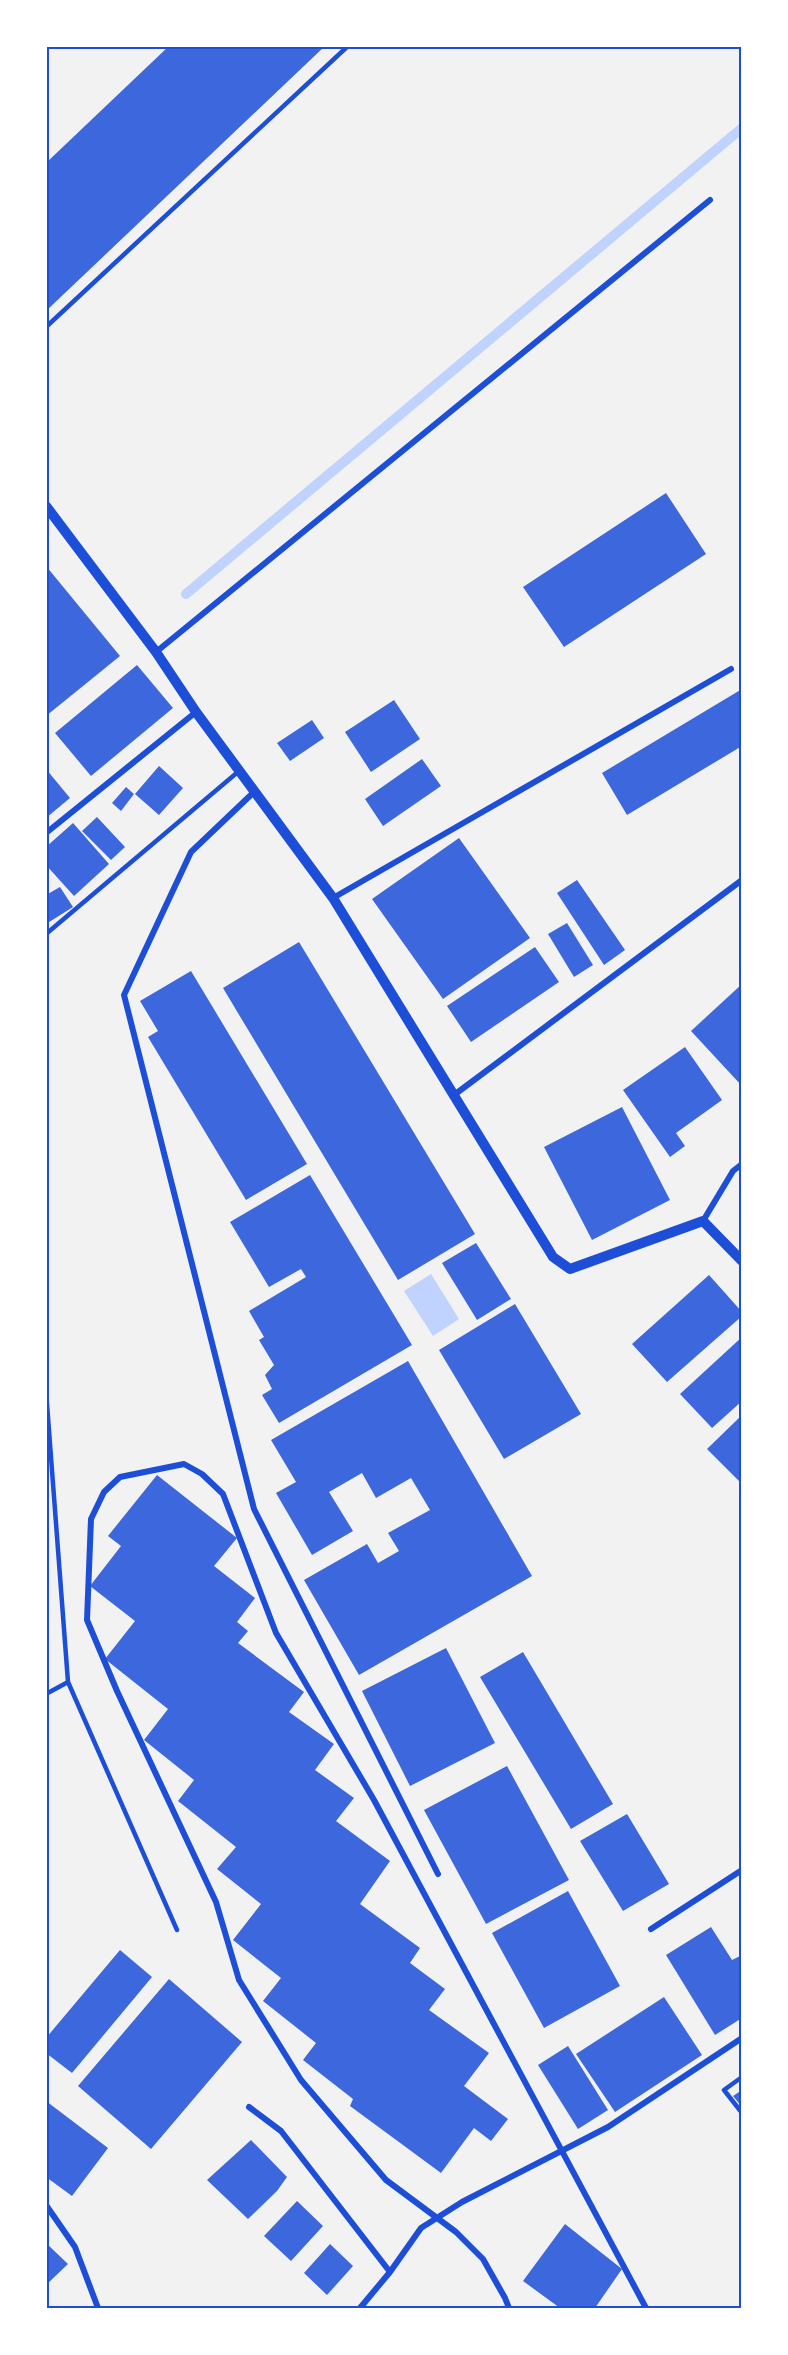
<svg xmlns="http://www.w3.org/2000/svg" width="788" height="2355" viewBox="0 0 788 2355" font-family="Ubuntu,sans-serif">
<style>
.water{fill:#bfd3fe}
.lines{fill:none;stroke-linecap:round;stroke-linejoin:round}
.stream{stroke:#bfd3fe;stroke-width:10}
.building{fill:#3d67dc}
.service{stroke:#1d4ed8;stroke-width:4.5}
.minor{stroke:#1d4ed8;stroke-width:6}
.tertiary{stroke:#1d4ed8;stroke-width:10}
.neatline{fill:none;stroke:#1d4ed8;stroke-width:2}
</style>
<rect width="100%" height="100%" fill="#f2f2f2"/>
<path class="water" d="M431,1274L459,1319L433,1336L404,1291Z"/>
<g class="lines">
<path class="stream" d="M186,594L742,128"/>
</g>
<path class="building" d="M169,46H325L46,311V163Z
M666,493L706,554L564,647L523,587Z
M46,566L120,656L46,716Z
M137,665L173,708L91,776L55,733Z
M742,689V746L627,815L602,773Z
M394,700L420,739L371,772L345,732Z
M312,720L324,738L290,761L277,743Z
M422,759L441,786L383,826L365,799Z
M159,766L183,788L159,815L135,794Z
M46,769L70,798L46,818Z
M126,787L134,794L121,811L112,803Z
M97,817L125,847L111,860L82,831Z
M73,823L109,864L74,896L46,865V847Z
M459,838L530,938L443,999L372,899Z
M577,880L625,950L604,965L557,893Z
M60,887L73,907L46,924V895Z
M567,923L593,965L574,977L548,934Z
M299,942L475,1234L398,1280L223,988Z
M535,947L559,982L471,1042L447,1006Z
M191,971L307,1164L246,1200L148,1037L158,1031L140,1001Z
M742,984V1086L691,1031Z
M685,1047L722,1100L676,1133L685,1146L670,1157L623,1090Z
M622,1107L670,1200L592,1240L544,1147Z
M310,1175L412,1345L279,1423L262,1395L272,1389L265,1375L274,1365L259,1340L264,1337L249,1311L306,1277L301,1269L269,1287L230,1222Z
M476,1243L511,1299L477,1320L442,1263Z
M709,1275L742,1312V1316L667,1382L632,1344Z
M515,1304L581,1414L504,1459L439,1350Z
M742,1337V1401L712,1428L680,1394Z
M408,1361L532,1576L359,1675L304,1580L367,1544L378,1563L399,1551L388,1533L430,1510L411,1478L376,1498L362,1473L329,1492L353,1531L312,1555L276,1493L296,1482L271,1440Z
M742,1415V1484L707,1449Z
M157,1475L237,1538L214,1566L255,1598L237,1622L248,1631L238,1643L304,1692L289,1712L334,1744L315,1770L354,1798L336,1821L390,1861L360,1904L420,1948L410,1963L445,1989L429,2010L489,2053L464,2086L508,2119L491,2141L474,2128L441,2173L350,2106L353,2099L303,2060L316,2043L263,2001L281,1978L233,1940L261,1904L217,1869L236,1847L178,1801L194,1780L144,1740L168,1709L105,1659L135,1621L90,1586L121,1546L108,1536Z
M446,1648L495,1743L410,1786L362,1691Z
M523,1652L613,1804L571,1829L480,1677Z
M507,1766L569,1880L486,1924L424,1810Z
M627,1814L669,1884L623,1911L580,1841Z
M568,1891L620,1986L544,2028L492,1933Z
M711,1927L732,1960L742,1955V2018L715,2035L666,1955Z
M120,1950L152,1977L72,2073L46,2053V2038Z
M169,1979L242,2042L151,2149L78,2086Z
M664,1997L702,2055L615,2112L576,2054Z
M568,2046L608,2110L578,2129L538,2065Z
M742,2090V2107L733,2096Z
M46,2101L108,2148L72,2196L46,2177Z
M251,2140L287,2177L277,2191L248,2219L207,2180Z
M297,2201L323,2226L291,2261L264,2236Z
M565,2224L622,2269L595,2308H560L523,2281Z
M46,2243L68,2264L46,2285Z
M330,2244L353,2266L327,2295L304,2273Z"/>
<g class="lines">
<path class="service" d="M46,327L348,46
M46,934L239,771
M46,1391L68,1682L177,1930
M46,1694L68,1682
M742,2077L724,2090L742,2113"/>
<path class="minor" d="M156,652L710,200
M254,792L191,852L124,995L254,1509L438,1874
M46,833L196,712
M333,898L731,669
M454,1095L742,880
M703,1221L733,1171L742,1164
M651,1929L742,1870
M249,2107L281,2131L390,2272L360,2308
M46,2205L75,2247L98,2308
M390,2272L421,2228L462,2202L608,2127L742,2038
M509,2308L505,2298L483,2259L456,2232L386,2180L301,2080L239,1980L216,1902L117,1691L87,1620L91,1519L104,1492L120,1477L184,1464L202,1474L223,1494L276,1633L374,1800L646,2308"/>
<path class="tertiary" d="M46,506L156,652L196,712L333,898L553,1257L570,1269L703,1221L742,1261"/>
</g>
<rect width="788" height="2355" fill="none" stroke="#ffffff" stroke-width="96"/>
<rect x="48" y="48" width="692" height="2259" class="neatline"/>
</svg>
